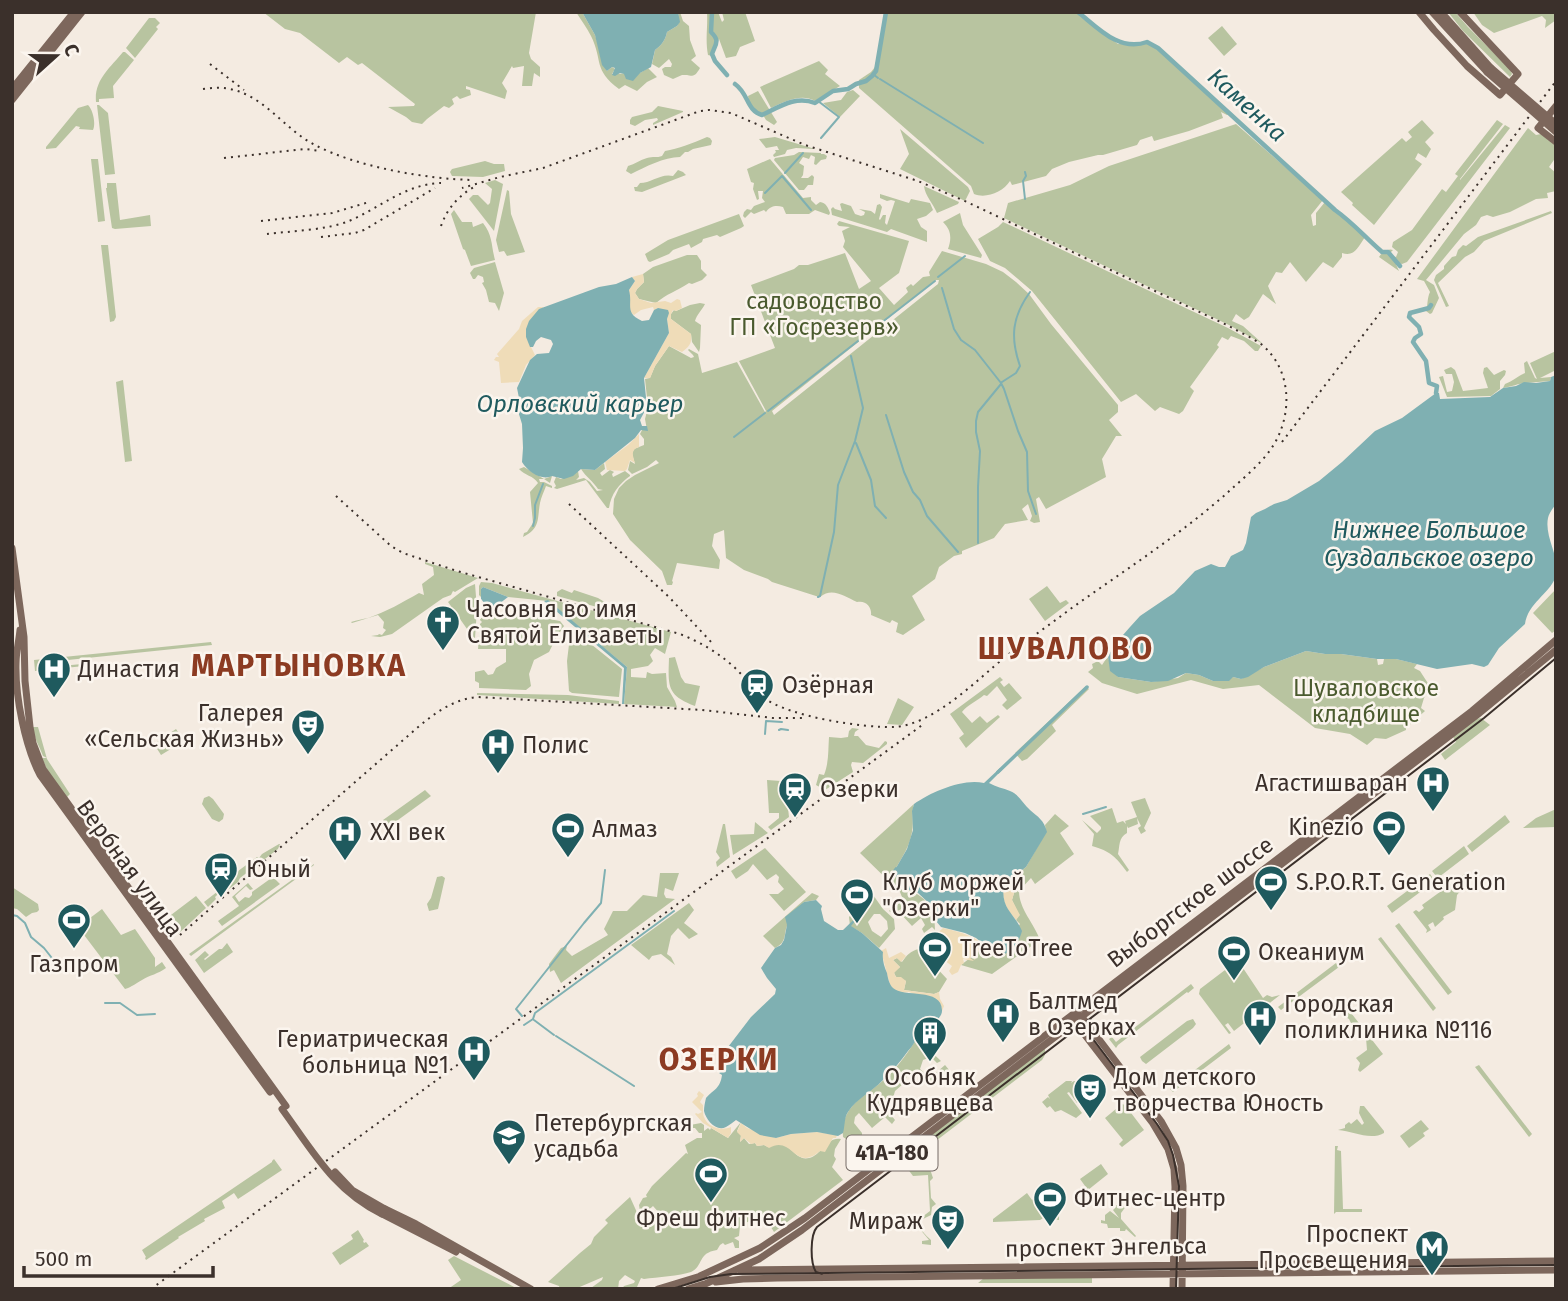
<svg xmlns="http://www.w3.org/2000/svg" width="1568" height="1301" viewBox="0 0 1568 1301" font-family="'Fira Sans',sans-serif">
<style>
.green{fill:#b8c4a0;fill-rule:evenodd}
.sand{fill:#efdcb8}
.water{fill:#7fb0b2}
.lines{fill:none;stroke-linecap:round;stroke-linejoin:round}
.stream{stroke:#7fb0b2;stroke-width:2}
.canal{stroke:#7fb0b2;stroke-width:3.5}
.river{stroke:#7fb0b2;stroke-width:4.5}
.major{stroke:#7d675c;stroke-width:7}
.tram{stroke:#3b302b;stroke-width:2}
.rail{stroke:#3b302b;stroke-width:2;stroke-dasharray:2 5;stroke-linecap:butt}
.major-bridge{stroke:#7d675c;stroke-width:7}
.labels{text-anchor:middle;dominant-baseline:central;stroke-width:5;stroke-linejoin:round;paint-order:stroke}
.shield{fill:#fbf5ee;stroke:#756b66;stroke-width:2}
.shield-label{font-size:21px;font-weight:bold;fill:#3b302b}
.park-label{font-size:23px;fill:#4a5a2e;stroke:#fbf5ee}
.poi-label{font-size:23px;fill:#3b302b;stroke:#fbf5ee;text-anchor:start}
.street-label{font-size:23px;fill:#3b302b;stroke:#fbf5ee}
.water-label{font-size:24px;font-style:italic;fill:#1f5a5e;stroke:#fbf5ee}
.district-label{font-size:30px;font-weight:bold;letter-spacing:2px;fill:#8c3b22;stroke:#fbf5ee}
</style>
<rect width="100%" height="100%" fill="#f4ebe1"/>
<path class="green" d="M263,12H536L529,53L531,59L540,67V77L534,73L532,86H522L524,66L513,68L512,66L502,83L507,91L505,99L466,86V89L470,90L471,95L460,99L457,96L452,99L454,104L449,108L444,106L427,119L422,124L412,122L406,117L388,107L414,106L415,104L362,63L358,65L347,57L339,63L300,33L285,29Z
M576,12H582L595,35L607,71L612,67L615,69L612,74L640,73L648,68L657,77L647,82L637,91L625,85L619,89C593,70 603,60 591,36C587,28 581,20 576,12Z
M678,12H680L683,21L689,26L690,40L696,56L691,60L700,68C693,80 693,74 682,75C679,76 676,78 673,79L664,75L662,69L665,67H671L672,64L669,59L659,68L652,64L655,50C661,46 666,39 667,32L677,26L679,22Z
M707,12H718L722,22L724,20L722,12H728L729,14L732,12H745L755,41L740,47L736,56L726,58L719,39L712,56L708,55C705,39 708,27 707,12Z
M885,12H987L991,14L992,12H1076L1118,44H1143L1147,42L1158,48L1230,113L1227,115L1221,112L1223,118L1189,131L1154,141L1152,136L1140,140L1137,145L1103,155H1098L1069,162L1052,169L1046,176L1012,185L1010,181C1003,192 986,199 974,194L971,186L859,88V80L871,72L875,67Z
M1448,12H1455L1468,27L1510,69L1512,74L1510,77L1463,31Z
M1473,12H1555L1556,20L1545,28L1546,20L1542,16L1494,33L1482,25Z
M149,18H155L160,23L156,27L158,29L135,58L126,48Z
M1222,26L1237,44L1224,56L1208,38Z
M123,52H125L134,60L113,86L114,98L99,99V102H96C94,80 110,68 123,52Z
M819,61L828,70L825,74L840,86L815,101C801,93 784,102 771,108L760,87Z
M853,90L860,96L840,117L823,103L841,100L847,92Z
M758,91L777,122L774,125L766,120L763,115C753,112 749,106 748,96Z
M88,105C93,110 96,123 93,130L79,129L80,127L76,126L56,148L46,149V147L78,108Z
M97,105H99L108,113L115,174L105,175Z
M658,106L683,111V112L653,125V123L658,120L657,118L645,120L635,126L630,124V120L632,117L652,112Z
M1422,120L1434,133L1425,142L1431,149L1426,158L1418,153L1415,159L1422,164L1374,225L1352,205L1353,203L1341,192L1402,138L1406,142L1412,137L1408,132Z
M1497,120L1503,124L1460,179V180L1505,125L1510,128L1407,262L1402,264L1395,262L1399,271L1379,257C1382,252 1388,248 1393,250L1391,252L1392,256L1396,257L1398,252L1392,247L1393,242L1412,230L1442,189L1446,192L1458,176L1455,174Z
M1236,124L1323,200L1311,215L1313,226L1316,225V213L1325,202L1365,237C1358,247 1355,257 1342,253V257L1333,268L1323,262L1306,282L1290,262L1282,273L1276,272L1268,286L1276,304L1263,294L1249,317L1244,320L1236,314L1232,321L1243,326L1263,344L1229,325L1004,218L1008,203L1070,185L1109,166Z
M1528,128L1536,135L1541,134L1556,146V157L1549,167L1556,173V191L1547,193L1548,198L1536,199L1510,212L1493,217L1487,215L1481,217L1476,225L1464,234L1426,280L1434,285L1439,298L1432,313L1430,314L1426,311C1428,305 1427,298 1430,292L1424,281L1417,279Z
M900,129L968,187L970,191L965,201L900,169L909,154Z
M707,137L710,138L712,141L711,145L693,149L688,152H685L680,157C664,157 645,167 631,174L626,171L628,166C635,164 640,160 647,158C653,156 657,158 662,156L665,151C678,149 693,143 707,137Z
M775,137L815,149L796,148L787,150L785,154L774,157L773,155L776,152L775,150H779L777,146L766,148L759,139Z
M799,152L821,153V154H824L827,156L826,159L821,160L816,165L814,164L815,157L811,155L809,159L803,157L799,163L804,166L803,175L801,178H808L812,175L814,177L813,185H808L804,190H799L774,160L775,158L794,155Z
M91,159H98L105,221L98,222Z
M770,159L803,198L811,197V200L816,205L820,202C826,203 828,207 830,213L829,215L815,210L809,214H786L783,207C776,205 770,206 766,212L764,210L754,214L751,212L745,218L743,216L744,212L747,209L751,210L754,206L765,202L762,198L763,191H758L759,199L757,200L753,189L754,183L751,182L747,169Z
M485,161L494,164H504L505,171L483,177L452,176L450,172L452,169Z
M678,170L683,172L686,175L642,192L635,191L634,187H637L640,183C651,183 661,173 673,176Z
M495,180L503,184L494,231L469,199L473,195H478L488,205L490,203L492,189L485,183Z
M107,183H116L120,220L150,215L151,226L115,229L112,228L106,188H107Z
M924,186L959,202L958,204L937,213C933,203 925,196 924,186Z
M507,190L509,191L511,214L525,252L507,256L504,251L499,252L496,240Z
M880,194L909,203L911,199L930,203L933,210L926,216L917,219L921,227L927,231V242L891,229L887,232L832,215L831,209L833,207L835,209L842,211L840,204L842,203L851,206L855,214L861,216L864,215L865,212L859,209L871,211L875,214L877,205L880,204L882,207L879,219L880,220L883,215H886L885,223L887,225L895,201L891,200L887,201L880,198Z
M454,210L462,222H472L473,227L483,223C493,236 491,245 495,260L471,266L465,250L463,249L451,214Z
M1551,211L1552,213L1484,241L1474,252L1465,257L1438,283L1449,306L1446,307L1434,280L1436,275L1444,269V266L1452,257L1456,256L1458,250L1463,245L1466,246L1478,237Z
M960,213L963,225L982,255L981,258L948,249C952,238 951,230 943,222Z
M739,214L744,226L741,228L720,237L717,235L703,239L702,242L691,248L689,244L673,250L669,254L650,262L648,261L645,254L668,240Z
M839,221L909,241L899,273L879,288L894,305L908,292L906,288L911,284L913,286L923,277L930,276L929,272L942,251L986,264L1003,272L1016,282L1029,294L1051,324L1118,405V412L1109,420L1122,436H1116L1102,459L1106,477L1046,509L1039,497L1036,499L1040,522L1034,523L1030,521L1032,516L1028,504L1022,509L1028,520L1005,524L994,538L962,551V554L954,556L939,567L935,579L912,596L925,620L903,635L896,632L898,623L892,620L890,623L871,615C872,607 866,600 857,602C844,596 832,587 820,597L816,596L772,582L768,579L744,570L726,558L724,530L714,534L712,546L720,560L719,569L677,563L672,581L673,582L672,585H667L662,571L630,540L613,514L614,499L619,488L626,481L635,475L659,463L656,460L647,467L632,474L628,470L630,461L635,464L632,454L634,449L644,445V439L640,434L642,430H647L645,419L648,407L645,379L650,378L655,366L669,346L691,358L694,357L693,355L688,350L689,349L698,354L702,373L737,362L765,412L766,411L739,361L775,348L751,285L794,269L799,265H808L845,253L859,289L871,281L843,247L845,241L842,231L850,227L839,226L837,224ZM936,280H939L938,284L774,415L772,411Z
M1003,222L1228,328L1261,346L1258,351H1255L1244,341L1231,336L1228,340L1222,337L1217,345L1219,347L1190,387L1194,391L1183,411L1179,414L1160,407L1155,411L1136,394L1121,402L1032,291L1005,268L990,261L978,239L998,227Z
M101,245H108L116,317L114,321L110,322Z
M687,255H697L701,261V269L707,275L702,280L692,284L689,283C677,291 666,294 656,303L639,299L635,293L637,289L644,282L643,274L653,267Z
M495,262L504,293L499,311L495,303L489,302L486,290L482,283L484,282L483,277L478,275L475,279H473L470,273L474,268Z
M700,303L705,304C702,310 697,314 695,321L701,325L700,348L699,352L692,342L691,334L671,319V314L674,310L676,311L690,305Z
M1556,351V370L1540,378L1551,377L1550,381C1542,382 1534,382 1526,383C1519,383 1511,387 1503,388L1505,384C1513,381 1518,376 1525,373L1524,363L1527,361L1535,378L1537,379L1530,363Z
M1451,367L1455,370L1463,391L1488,388L1483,373L1484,368L1487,367L1494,375L1504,370L1506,371L1505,375L1500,381V389L1491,396L1447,397L1439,377L1443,376L1447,392L1452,391L1454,382L1452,374H1446L1444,370Z
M123,380L132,461L125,462L116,382Z
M604,463L605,469L600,473L602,476L610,470L614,472L612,474L613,477L625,471L630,475V476C619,484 611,494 609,508H607L586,480L557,489L554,488L556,486L554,482L556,477L561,479L578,471L579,477L576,480L584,478L590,482L597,491L603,490L598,489C593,481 586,477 581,469L595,470Z
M524,467L544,479L552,476L550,483L544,479H539L540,482H544L552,486V488L546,486C544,492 541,497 540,503C537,519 541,528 523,537L524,533L527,532L533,523L530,492L538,483C534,476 524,475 519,469Z
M425,562L478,578L455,592L453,591L451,595L443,598L392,634L380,637L371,636L378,635L379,634L382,635L386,630L383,628L384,622L378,615L352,623L351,622C357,620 363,619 368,618C386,612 403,602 419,593L424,595L422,584L434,575L433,567L425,564Z
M481,582L492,583L671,632L665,654L655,648L650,655L653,661L648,666L631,669V677L646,678L647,672L652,674L666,673L667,687L675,701L677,707L624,704L627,667L548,601L508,597L483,587L481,589V597L479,595V586Z
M475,584L477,609L475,638L472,636L448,602L466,588Z
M1047,586L1060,603L1066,600L1069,603L1045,621L1029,599Z
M562,589L572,593L574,590L598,598L626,615L557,596V592Z
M1556,589V630L1552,633L1533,613Z
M480,613L514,615L515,613L544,615V618L560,621L564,626L556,638L549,652L534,660L529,674L531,686L526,690L479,688V683L475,681V672L484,670L488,675L493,674L496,668L506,662V649H478L480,624L482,622L480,620Z
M571,628L622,669L619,697L572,693L569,691L567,661Z
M211,642L212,645L39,663V668L93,663L94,665L35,671L34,660Z
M1306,651L1325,654H1341L1377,659L1378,665L1383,664L1384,659H1396L1417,664L1414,668L1420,671L1431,688L1424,698L1421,708L1425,711L1406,728V730L1386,739L1375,738L1367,745L1350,734L1315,728L1259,685L1223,689L1191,680L1137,694L1102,683L1088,672L1093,668L1092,664L1098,661L1102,665L1108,656L1110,665L1118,677L1151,682L1178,678L1186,673L1199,675L1213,681L1233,677L1241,679L1264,667Z
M675,657L681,677L685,683L700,686L695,706C667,695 668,687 669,658Z
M1000,677L1003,680L1000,682L1004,687L1009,683L1022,698L1007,710L1002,705L1007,700L997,686L987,696L984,695C977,701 967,705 962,712L972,723L980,716L987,723L998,715L1000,717L966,748L959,738L964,734L950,714Z
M1086,686L1089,689L1052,725L1056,731L1027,759L1022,761L1015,753Z
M477,693L568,695L619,701V704L477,695Z
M898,698L914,707L902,725L887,724Z
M1481,718L1490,725L1445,760L1441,754L1456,742L1453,737L1475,719Z
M33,727H38L47,759L70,794L67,797L50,777L42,758H47L43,756C39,745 34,739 33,727Z
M852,728L859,729L855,732L854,736H858L866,745L879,748L885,741L887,742V744L863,763L852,762L851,765L853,772L825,790L816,785L819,774L824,775C829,762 828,751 829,737L841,738L848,737L849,731Z
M176,729L184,741L161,755L154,744Z
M767,780L781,781L782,790H786L789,817L771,830L768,827L779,818V813H769Z
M425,790L431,796L387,828L383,820Z
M209,796L213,799L224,814L223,819L219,822L212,819L202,804L204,798Z
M1145,798L1151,813L1144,828L1146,831L1141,834L1138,828L1141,826L1137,818L1138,824L1128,828L1127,826V833C1118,838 1120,846 1118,854L1129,870L1127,872C1116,857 1110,851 1092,846L1094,834L1082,820L1097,833L1101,829V827L1090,816L1112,808L1117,823L1123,821L1126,824L1125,821L1137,817L1131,802Z
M914,804C911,813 914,822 912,832C910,845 903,856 896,868L904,888C926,897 935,905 935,930L932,927L924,933L922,929L925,925L921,918L912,926L899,912L902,909L892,913L889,911L902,897L900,892L860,853Z
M1556,809V827L1523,828L1536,818Z
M1055,814L1069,826L1060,833L1074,854L1035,884L1031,878L1019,891C1019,909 1034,923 1040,940L992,974L961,965L983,948L989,949L994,956L1020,924L1016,920L1019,915L1012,900L1016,886L1011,879L1026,867L1046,832L1045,825Z
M1505,815L1510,822L1472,852L1467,846Z
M755,822L768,833L733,855L730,835L754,834Z
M723,824H725L730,857L717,867L716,862L720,858L716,852Z
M279,844H280L278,849L240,878L238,882L225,892L221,891L215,897L216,899L208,907L204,902L231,881L230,877L257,857L259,858L262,854Z
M1464,846L1469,854L1439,877H1437L1432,871Z
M765,848L806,892L784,911L769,894H778L784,889L778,882L779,877L776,874L767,880L753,864L748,871L736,879L731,871Z
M314,864V865L300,876L191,956L189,954Z
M660,873H679L673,891L665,888L664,894L666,898L675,899L561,983L554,970L550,972L549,964L561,948L567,946L566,950L572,956L608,935L604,929L613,911H627L643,895L657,897Z
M1466,873L1469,876L1468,889H1462L1457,895L1455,910L1443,917L1444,919L1435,927L1433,922L1428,925L1431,930L1426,933L1427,930L1413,912L1416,910L1419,912L1424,908L1422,905Z
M1430,874L1435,881L1392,913L1387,906Z
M442,876L445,878L438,909L429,911L427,904L431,898L437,877Z
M270,879H275L280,884L222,926L218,921L239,906L232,897L248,883L253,889L250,890L246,886L235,896L239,902L245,897L249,898L252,895V892Z
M12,887L38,904L39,910L37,912L32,913L26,917L17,909L12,908Z
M871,892L883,909L894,919L895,929L879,948L862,933L850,926L849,917ZM874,914H880L887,921L888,929L881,937L872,931L868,922Z
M812,893L819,896L816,900L804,902C799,909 793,915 789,922C782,933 789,941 775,948L763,936Z
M196,896L206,908L178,934L167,918Z
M689,903L694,910L684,923L698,934L689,939L678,928L671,936L667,954L671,957L675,965L661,954L652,956L649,960L631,945Z
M102,909L121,935L135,929L155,958V967L162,962L166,968C158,974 150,975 142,980C136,983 132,987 125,989L78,927Z
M1399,923L1452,992L1448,995L1395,926Z
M1381,937L1436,1008L1433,1011L1378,939Z
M227,943L233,952L204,973L195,960L205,951L209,955L204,959L205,960L219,949H222Z
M919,949L947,979L939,992L934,994L904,990L906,981C901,979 895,979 894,972L900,967L893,960L897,958L902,962C907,955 910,951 919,949Z
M1239,962L1263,998L1267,995L1272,997L1280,995L1234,1031L1228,1023L1225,1025L1231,1033L1229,1034L1199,994L1200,989L1225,970L1231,969Z
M1336,963L1339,967L1281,1010L1278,1007Z
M1191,984L1194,988L1188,993L1187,992L1118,1045L1116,1048L1109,1039L1112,1037L1116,1042Z
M1349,1007L1348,1009L1383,1054L1360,1072L1358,1070L1360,1063L1356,1058L1367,1050L1366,1038L1365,1040L1359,1034L1363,1031L1361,1029L1355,1031L1349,1019L1344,1016L1343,1013Z
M1193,1019L1196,1024L1193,1028L1146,1064L1142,1061L1140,1057L1187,1021Z
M915,1041L923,1044L941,1061L937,1063L931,1057L923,1060L920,1069L930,1078L945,1065L950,1071L933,1083L918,1073L908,1075L903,1084L895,1091L893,1098L895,1100L887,1107V1110L895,1120L892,1124L885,1117L872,1128L859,1113L855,1117L854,1123L862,1133V1137L854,1144L843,1137C841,1108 859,1100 879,1084C893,1073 906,1056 915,1041Z
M1229,1044L1231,1048L1173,1092L1170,1089Z
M1045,1048V1055L1042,1060L907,1163L904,1164L896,1162Z
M1479,1065L1532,1134L1529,1137L1475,1067Z
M1066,1081H1072L1071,1083L1074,1081L1081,1083L1084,1086L1081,1088L1082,1094L1076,1098L1078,1102L1077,1103L1069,1092L1067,1093L1082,1113L1076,1118L1061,1110L1055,1112L1050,1106L1047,1108L1042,1102L1048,1097L1050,1099L1048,1095Z
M1122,1104L1125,1105L1144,1130L1122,1147L1119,1144L1123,1140L1105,1118Z
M1360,1106H1364L1384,1131V1133C1370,1141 1353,1131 1338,1130L1345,1128V1125L1349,1122L1351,1124L1357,1119L1362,1125L1364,1123L1359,1113Z
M1421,1120L1429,1129L1423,1133L1425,1136L1409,1148L1400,1136Z
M741,1122L737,1131L741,1135L740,1142L744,1138L749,1144L755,1143L757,1146L764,1145L768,1147C791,1136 793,1162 809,1158C822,1155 827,1136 841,1139L835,1149L834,1156L836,1159L832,1167L843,1180L774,1232L766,1219L762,1221L761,1218L757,1217L740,1226L739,1236L734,1238L739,1241V1248H735L733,1242L725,1245L723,1243L720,1245L717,1250C697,1253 704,1266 691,1272C680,1276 657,1277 644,1279L641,1278L637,1287L622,1289L624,1286L634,1283L635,1281L625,1275L619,1281L618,1289H587L591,1288L602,1280L603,1277L575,1289H560L559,1286L548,1282L580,1253L591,1244L594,1237L608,1223L605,1220L630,1197L644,1228L652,1225L661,1215L653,1206L641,1217L639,1205L643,1198L647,1197L646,1195L652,1186L686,1153L688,1154L685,1145L697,1138H702V1133H699L695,1128H691L690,1125L701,1123L704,1125V1131L708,1128L710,1130L711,1128L728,1138Z
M1335,1146H1338L1337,1150L1341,1151L1343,1209H1362V1212H1336L1334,1214Z
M920,1156L931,1172L933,1178L930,1181L931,1198L936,1204L932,1207L931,1215L921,1220C919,1229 924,1234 931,1240V1245L922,1244V1241L929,1240L919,1228L918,1220L930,1211L928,1175L913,1176L907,1168V1166Z
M274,1159L282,1170L238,1199L234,1193L222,1201L225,1208L204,1219L205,1221L178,1237L179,1238L146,1260L145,1258L146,1257L142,1250L272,1162V1161Z
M1101,1164L1108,1174L1088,1190L1080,1179Z
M1043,1192L1046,1195L1042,1198V1199L1045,1200L1048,1198L1059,1211V1220L1051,1219L1049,1218L1046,1219L1045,1217L1040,1220L993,1222V1219L1027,1193L1032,1200Z
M1124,1202L1127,1205L1121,1213V1219L1136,1236L1135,1237L1126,1229L1125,1231H1120V1228H1108L1107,1224L1101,1223V1220L1105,1221V1215L1110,1211L1119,1218L1113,1210L1116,1207V1205H1121Z
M358,1230L364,1240L363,1241L364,1243L366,1242L369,1246L340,1265L332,1253L353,1239L351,1235Z
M454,1256L518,1289H448L461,1280L448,1260Z
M1092,1277V1283H978L984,1278Z"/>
<path class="sand" d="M643,274L644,282L637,289L635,293L639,299L651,303L665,301L671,303L677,299L680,300L682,308L676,311L673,310L671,314V319L691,334C692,343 690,346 682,352L669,346L655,366L650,378H644L669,333L667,319L668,313L658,308L654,310L653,307L641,310L634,315L630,312L629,290L635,281L632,277Z
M538,307H544C536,312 541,308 535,315C520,335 527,337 535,355L526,365L519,382L501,383L499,362L494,360L496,357H499L497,354L519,329L522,321Z
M639,434V447C630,450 633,456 635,463L630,460L627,469L625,471L607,470L605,462L628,445Z
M1011,879L1016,886L1012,900L1020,915L1016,920C1006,909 1001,900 1004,884Z
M943,928C961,932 976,936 989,949H980L977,953L975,960L971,956L970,958L974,961L963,959L964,963L961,965L958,972L952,975L949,971L952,966L937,955L932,949L935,944L932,938Z
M886,948L889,958L901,952L906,956L901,962L897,958L893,960L900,967L894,973L896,977H901L906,981L904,990L934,994L939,992L940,999L944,1006L942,1011L941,1005L909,992L901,993L894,990L890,985L881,951Z
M699,1091L704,1095L700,1102L703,1105C703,1108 703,1115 704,1117C708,1128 722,1131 731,1127V1133L728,1138L703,1123L695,1114L696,1113L698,1114L702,1112L692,1102L698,1096L697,1094Z
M741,1123L747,1128L776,1138L791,1134L817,1132L837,1135L836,1138H833L825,1152L820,1151C817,1153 814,1156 810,1157C794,1163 789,1136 769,1148L764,1145L757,1146L755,1143L751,1144L744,1138L740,1142L741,1136L737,1132Z"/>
<path class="water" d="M582,12H678L680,22L677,26L667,32C666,39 661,46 655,50L651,67L640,73L633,81L626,79L624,74L620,73L615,76L612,75L615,68L612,67L607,71L602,65L595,35Z
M632,277L635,281L629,290C633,305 624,313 642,321L649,320L654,310L658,308L668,310L669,313L667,319L669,333L644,378L647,407L640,420L642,426H647L648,431L641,430L635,438L595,470L581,469L573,476L564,479L552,476C542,481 528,472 522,462L523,448L522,424L518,411L519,398L517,388L530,360L537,354L549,353L553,344L551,340L541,337L536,341L533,347H530L526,337V329L529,321L539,309L599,287L616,284Z
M1556,375V504C1553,508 1549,513 1548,518C1544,538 1562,559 1555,578C1549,594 1528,603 1525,624L1499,648L1488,665L1484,667L1472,664L1437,669L1396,659H1377L1341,654H1325L1306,651L1264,667L1248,677L1241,679L1233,677L1229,681H1213L1199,675L1186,673L1168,681L1151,682L1118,677L1110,671L1108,656L1116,643L1130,627L1140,616L1174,593L1195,571L1211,564L1219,567H1225L1231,556L1243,550L1246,543L1251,517L1256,513L1265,509L1274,504L1287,500L1319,481L1342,462L1375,431L1402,418L1436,393H1439L1440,399L1490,397L1503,388L1516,386L1524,382L1536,383L1550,381L1551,377Z
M483,587L508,597L495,607L487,606L481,599V589Z
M548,600L627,667L624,704H622L624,668L544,601Z
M1000,768L1002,770L989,783C996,787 1003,788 1010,791C1019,794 1023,804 1030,810C1038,817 1044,820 1047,832L1026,867L1004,884C1000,909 1014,912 1022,931C1019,943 1011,952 999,957L994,956L986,946L976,938L965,933L941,927L936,921L932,906L918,893L904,888L896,876V868L907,849L913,830L912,811L914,804C931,792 963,778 984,783Z
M875,899L851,926L862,933L883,952C882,959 884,966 887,973C888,978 889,984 893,988C903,998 943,987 942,1011C942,1020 926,1027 920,1033C916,1039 913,1046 908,1051C901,1061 892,1071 883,1080C872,1092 857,1098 848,1112C844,1118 845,1126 843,1133L838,1136L817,1132L791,1134L776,1138L760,1135L736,1120C733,1122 730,1125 726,1127C716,1132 706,1120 704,1111C704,1107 705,1102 706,1098C714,1089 720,1089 722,1075L719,1073L722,1071L720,1067L723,1066L725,1051L751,1017L775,994L776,989L767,978L761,968L775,948L781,945L784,940L787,925L785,917L804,902L816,900L822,906L821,909L824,921L838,930H843Z"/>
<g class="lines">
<path class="stream" d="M873,74L878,78
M880,79L983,143
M818,101L839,117L821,138
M785,173L803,153
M765,193L782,176L811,210
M1025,199L1023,181L1026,176L1025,172
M938,277L965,256
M942,288L954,329L961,340L975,350L1001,383L1004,389L1018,431L1027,452L1028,491L1036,514
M1002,382L1016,373L1020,366C1010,337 1012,317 1030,292
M768,411L935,281
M886,415L904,472L913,492L920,500L927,516L958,552
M734,437L765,413
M856,443L871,480L875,506L886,518
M533,526L535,518V505L543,484
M978,543V487L980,451L976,432V421L978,412L1001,384
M818,597L820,596L834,532L838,485L855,441L863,408L851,356
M779,730L781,729L788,730
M765,734L766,721L782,722
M1083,814L1106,807
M890,876L896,868
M12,915L17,916L25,923L31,937L44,948L59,967
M105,1003H120L137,1015L155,1014
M522,1016L516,1009L584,923L601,903L605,870
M534,1020L554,1035
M524,1025L533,1019L535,1013L674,911
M556,1036L634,1086"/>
<path class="canal" d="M998,772L1087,687"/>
<path class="river" d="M712,12L711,32C720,41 716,43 712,54L715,61L727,75
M1078,12C1098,28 1119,52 1147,42L1158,48L1335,210C1352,222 1365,237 1381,251
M735,84C749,94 746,110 762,115C779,107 796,95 815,103L833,91L848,89L856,84L866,81L872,76L876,71L886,12
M1382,252H1388L1400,266
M1431,305L1429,308L1410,313L1409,317L1419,327L1421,334L1415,338L1413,342L1426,361L1429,383L1437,386L1436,393"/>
<path class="major" d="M1419,12L1434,30L1467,66L1500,95L1518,74L1460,12
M1432,12L1487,72
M1441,12L1491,68
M12,89L74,12
M12,100L82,12
M1556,106L1538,128L1556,142
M12,548L24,637L25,681L30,727L33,743L43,769L286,1106
M20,630C19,641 16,652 16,663C15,696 25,746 40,775L270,1092
M1078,1015L1082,1017L1161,1121L1176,1148L1181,1165L1183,1186L1182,1289
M1075,1018V1022L1152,1122L1168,1149L1174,1169L1175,1187L1173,1289
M385,1209L416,1224L531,1289
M382,1214L456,1252
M740,1270L1556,1261
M700,1276L760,1248L805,1218L1472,711L1556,640
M716,1282L743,1279L777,1278L1556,1270
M703,1285L759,1259L802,1230L1477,715L1556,650
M658,1289L704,1275
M688,1289L704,1284"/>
<path class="tram" d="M1091,1018L1087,1025L1090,1035L1157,1124L1168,1141L1173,1155L1179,1186L1176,1289
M822,1274L816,1272C810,1263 810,1235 817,1227L1484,718L1556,658
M672,1289L710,1277L731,1274L1556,1265"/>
<path class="rail" d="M210,64L244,90
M203,89C212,88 221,87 230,89C265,96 285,130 315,145C357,167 426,179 473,180
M224,158L305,149L320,151
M261,221L332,213L369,202
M441,226C447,209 458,196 474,187
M267,234C291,231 328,230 349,221C380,208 405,184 441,183
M321,237L355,233L364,230L435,188
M1282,442L1556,81
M336,496L391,546L403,553L457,571L680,634C700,642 717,652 733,666C744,676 752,688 763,697C788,717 864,728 895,727C934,724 976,681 1005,657C1026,641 1048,626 1069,610C1122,572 1177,537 1226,494C1241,480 1259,466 1271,449C1293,417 1293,370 1261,344C1251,337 1239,332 1229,326L967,202L918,181L805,145L731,113L709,110L700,111L543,168L500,177L462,188
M569,504L669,597L713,644
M180,935L417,728C435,713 453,699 478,697L702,710L773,718H802
M151,1289L925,723"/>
<path class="major-bridge" d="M1491,68L1556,124
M1487,72L1556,132
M282,1109C312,1150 334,1191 382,1214
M335,1172L352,1190L385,1209"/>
</g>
<defs>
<g id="church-pin" transform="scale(1.75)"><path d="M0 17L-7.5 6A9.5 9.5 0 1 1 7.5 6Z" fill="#1f5a5e" stroke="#fbf5ee"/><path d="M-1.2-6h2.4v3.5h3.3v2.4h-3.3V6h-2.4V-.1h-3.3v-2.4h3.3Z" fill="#fff"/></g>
<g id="hospital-pin" transform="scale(1.75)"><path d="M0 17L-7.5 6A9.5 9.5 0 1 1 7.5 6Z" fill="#1f5a5e" stroke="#fbf5ee"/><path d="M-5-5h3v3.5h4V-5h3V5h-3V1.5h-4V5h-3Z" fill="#fff"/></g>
<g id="station-pin" transform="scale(1.75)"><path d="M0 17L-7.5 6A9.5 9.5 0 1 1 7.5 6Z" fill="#1f5a5e" stroke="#fbf5ee"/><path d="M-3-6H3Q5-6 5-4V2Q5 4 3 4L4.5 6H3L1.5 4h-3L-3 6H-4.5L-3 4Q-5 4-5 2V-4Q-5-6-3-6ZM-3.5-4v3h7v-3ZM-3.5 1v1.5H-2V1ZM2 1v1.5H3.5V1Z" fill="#fff"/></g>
<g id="theatre-pin" transform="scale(1.75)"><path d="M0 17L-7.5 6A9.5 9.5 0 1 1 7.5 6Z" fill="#1f5a5e" stroke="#fbf5ee"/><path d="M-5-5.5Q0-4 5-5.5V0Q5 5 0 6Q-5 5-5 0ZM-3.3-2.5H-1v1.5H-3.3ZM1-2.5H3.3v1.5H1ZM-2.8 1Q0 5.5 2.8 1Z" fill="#fff"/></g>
<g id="stadium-pin" transform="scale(1.75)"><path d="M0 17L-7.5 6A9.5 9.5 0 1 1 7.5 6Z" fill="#1f5a5e" stroke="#fbf5ee"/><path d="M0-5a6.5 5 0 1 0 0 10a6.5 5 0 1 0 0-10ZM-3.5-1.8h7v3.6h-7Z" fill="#fff"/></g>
<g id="building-pin" transform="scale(1.75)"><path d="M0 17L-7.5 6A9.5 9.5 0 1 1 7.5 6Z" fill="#1f5a5e" stroke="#fbf5ee"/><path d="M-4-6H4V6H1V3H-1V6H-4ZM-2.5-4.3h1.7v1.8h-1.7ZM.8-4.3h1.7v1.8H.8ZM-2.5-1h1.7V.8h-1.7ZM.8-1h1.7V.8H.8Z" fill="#fff"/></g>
<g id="university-pin" transform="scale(1.75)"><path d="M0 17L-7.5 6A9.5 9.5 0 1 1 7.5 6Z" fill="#1f5a5e" stroke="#fbf5ee"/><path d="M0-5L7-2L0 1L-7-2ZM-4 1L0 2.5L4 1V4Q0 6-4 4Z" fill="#fff"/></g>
<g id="metro-pin" transform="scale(1.75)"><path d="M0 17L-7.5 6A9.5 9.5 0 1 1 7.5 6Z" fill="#1f5a5e" stroke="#fbf5ee"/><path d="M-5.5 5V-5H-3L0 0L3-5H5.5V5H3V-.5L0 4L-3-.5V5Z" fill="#fff"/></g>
</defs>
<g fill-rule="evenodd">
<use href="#church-pin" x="443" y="622"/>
<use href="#hospital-pin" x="54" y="669"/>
<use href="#station-pin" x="757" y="685"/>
<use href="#theatre-pin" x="308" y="726"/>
<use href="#hospital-pin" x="498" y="745"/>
<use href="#hospital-pin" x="1433" y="783"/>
<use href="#station-pin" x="795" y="789"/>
<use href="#stadium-pin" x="1389" y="827"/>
<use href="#stadium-pin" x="568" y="829"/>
<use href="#hospital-pin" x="345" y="832"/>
<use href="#station-pin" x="221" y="869"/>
<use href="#stadium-pin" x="1271" y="882"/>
<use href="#stadium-pin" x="857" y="895"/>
<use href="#stadium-pin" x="74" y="920"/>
<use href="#stadium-pin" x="935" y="948"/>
<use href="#stadium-pin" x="1234" y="952"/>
<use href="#hospital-pin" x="1003" y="1014"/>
<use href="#hospital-pin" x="1260" y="1017"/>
<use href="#building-pin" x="930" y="1033"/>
<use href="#hospital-pin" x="474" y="1052"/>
<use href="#theatre-pin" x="1090" y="1090"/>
<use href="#university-pin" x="509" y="1136"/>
<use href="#stadium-pin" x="711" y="1174"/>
<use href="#stadium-pin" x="1050" y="1198"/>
<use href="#theatre-pin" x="948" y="1221"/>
<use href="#metro-pin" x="1432" y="1247"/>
</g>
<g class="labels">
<rect class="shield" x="846.5" y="1135.5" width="91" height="35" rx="5"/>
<g class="shield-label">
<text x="892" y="1153">41А-180</text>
</g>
<g class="park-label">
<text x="814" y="301">садоводство<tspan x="814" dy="26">ГП «Госрезерв»</tspan></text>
<text x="1366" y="688">Шуваловское<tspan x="1366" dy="26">кладбище</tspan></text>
</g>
<g class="poi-label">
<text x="467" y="609">Часовня во имя<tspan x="467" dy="26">Святой Елизаветы</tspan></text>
<text x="78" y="669">Династия</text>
<text x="782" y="685">Озёрная</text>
<text x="284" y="713" text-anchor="end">Галерея<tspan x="284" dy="26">«Сельская Жизнь»</tspan></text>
<text x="522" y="745">Полис</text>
<text x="1408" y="783" text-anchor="end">Агастишваран</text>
<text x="820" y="789">Озерки</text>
<text x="1364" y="827" text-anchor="end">Kinezio</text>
<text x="592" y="829">Алмаз</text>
<text x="370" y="832">XXI век</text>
<text x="246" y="869">Юный</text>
<text x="882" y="882">Клуб моржей<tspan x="882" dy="26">"Озерки"</tspan></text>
<text x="1296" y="882">S.P.O.R.T. Generation</text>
<text x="960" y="948">TreeToTree</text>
<text x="1258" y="952">Океаниум</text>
<text x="74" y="964" text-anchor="middle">Газпром</text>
<text x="1028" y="1001">Балтмед<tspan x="1028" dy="26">в Озерках</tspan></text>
<text x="1284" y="1004">Городская<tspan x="1284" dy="26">поликлиника №116</tspan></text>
<text x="449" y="1039" text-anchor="end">Гериатрическая<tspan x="449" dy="26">больница №1</tspan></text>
<text x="930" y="1077" text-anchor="middle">Особняк<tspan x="930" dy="26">Кудрявцева</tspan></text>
<text x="1114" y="1077">Дом детского<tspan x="1114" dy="26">творчества Юность</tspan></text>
<text x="534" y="1123">Петербургская<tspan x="534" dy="26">усадьба</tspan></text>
<text x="1074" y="1198">Фитнес-центр</text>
<text x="711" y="1218" text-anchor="middle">Фреш фитнес</text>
<text x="923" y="1221" text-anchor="end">Мираж</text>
<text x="1408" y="1234" text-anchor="end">Проспект<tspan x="1408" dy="26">Просвещения</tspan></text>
</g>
<g class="street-label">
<text transform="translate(130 868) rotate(54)">Вербная улица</text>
<text transform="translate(1190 902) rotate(-37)">Выборгское шоссе</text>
<text transform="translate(1106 1247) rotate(-1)">проспект Энгельса</text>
</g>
<g class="water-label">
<text transform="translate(1247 105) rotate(42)">Каменка</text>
<text x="580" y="404">Орловский карьер</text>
<text x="1429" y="530">Нижнее Большое<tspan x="1429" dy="28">Суздальское озеро</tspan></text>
</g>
<g class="district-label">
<text x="1066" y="649">ШУВАЛОВО</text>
<text x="299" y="666">МАРТЫНОВКА</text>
<text x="719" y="1060">ОЗЕРКИ</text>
</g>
</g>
<rect width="1568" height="1301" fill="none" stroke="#3b302b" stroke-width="28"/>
<g transform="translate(56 56) rotate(69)" stroke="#fbf5ee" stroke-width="5" paint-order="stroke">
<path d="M0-5L12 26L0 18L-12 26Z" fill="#3b302b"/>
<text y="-10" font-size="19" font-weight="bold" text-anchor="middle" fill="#3b302b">С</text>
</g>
<path d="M24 1266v10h189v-10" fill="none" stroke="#3b302b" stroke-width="3.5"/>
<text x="35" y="1266" font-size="21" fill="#3b302b" stroke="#fbf5ee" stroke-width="5" paint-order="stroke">500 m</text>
</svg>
